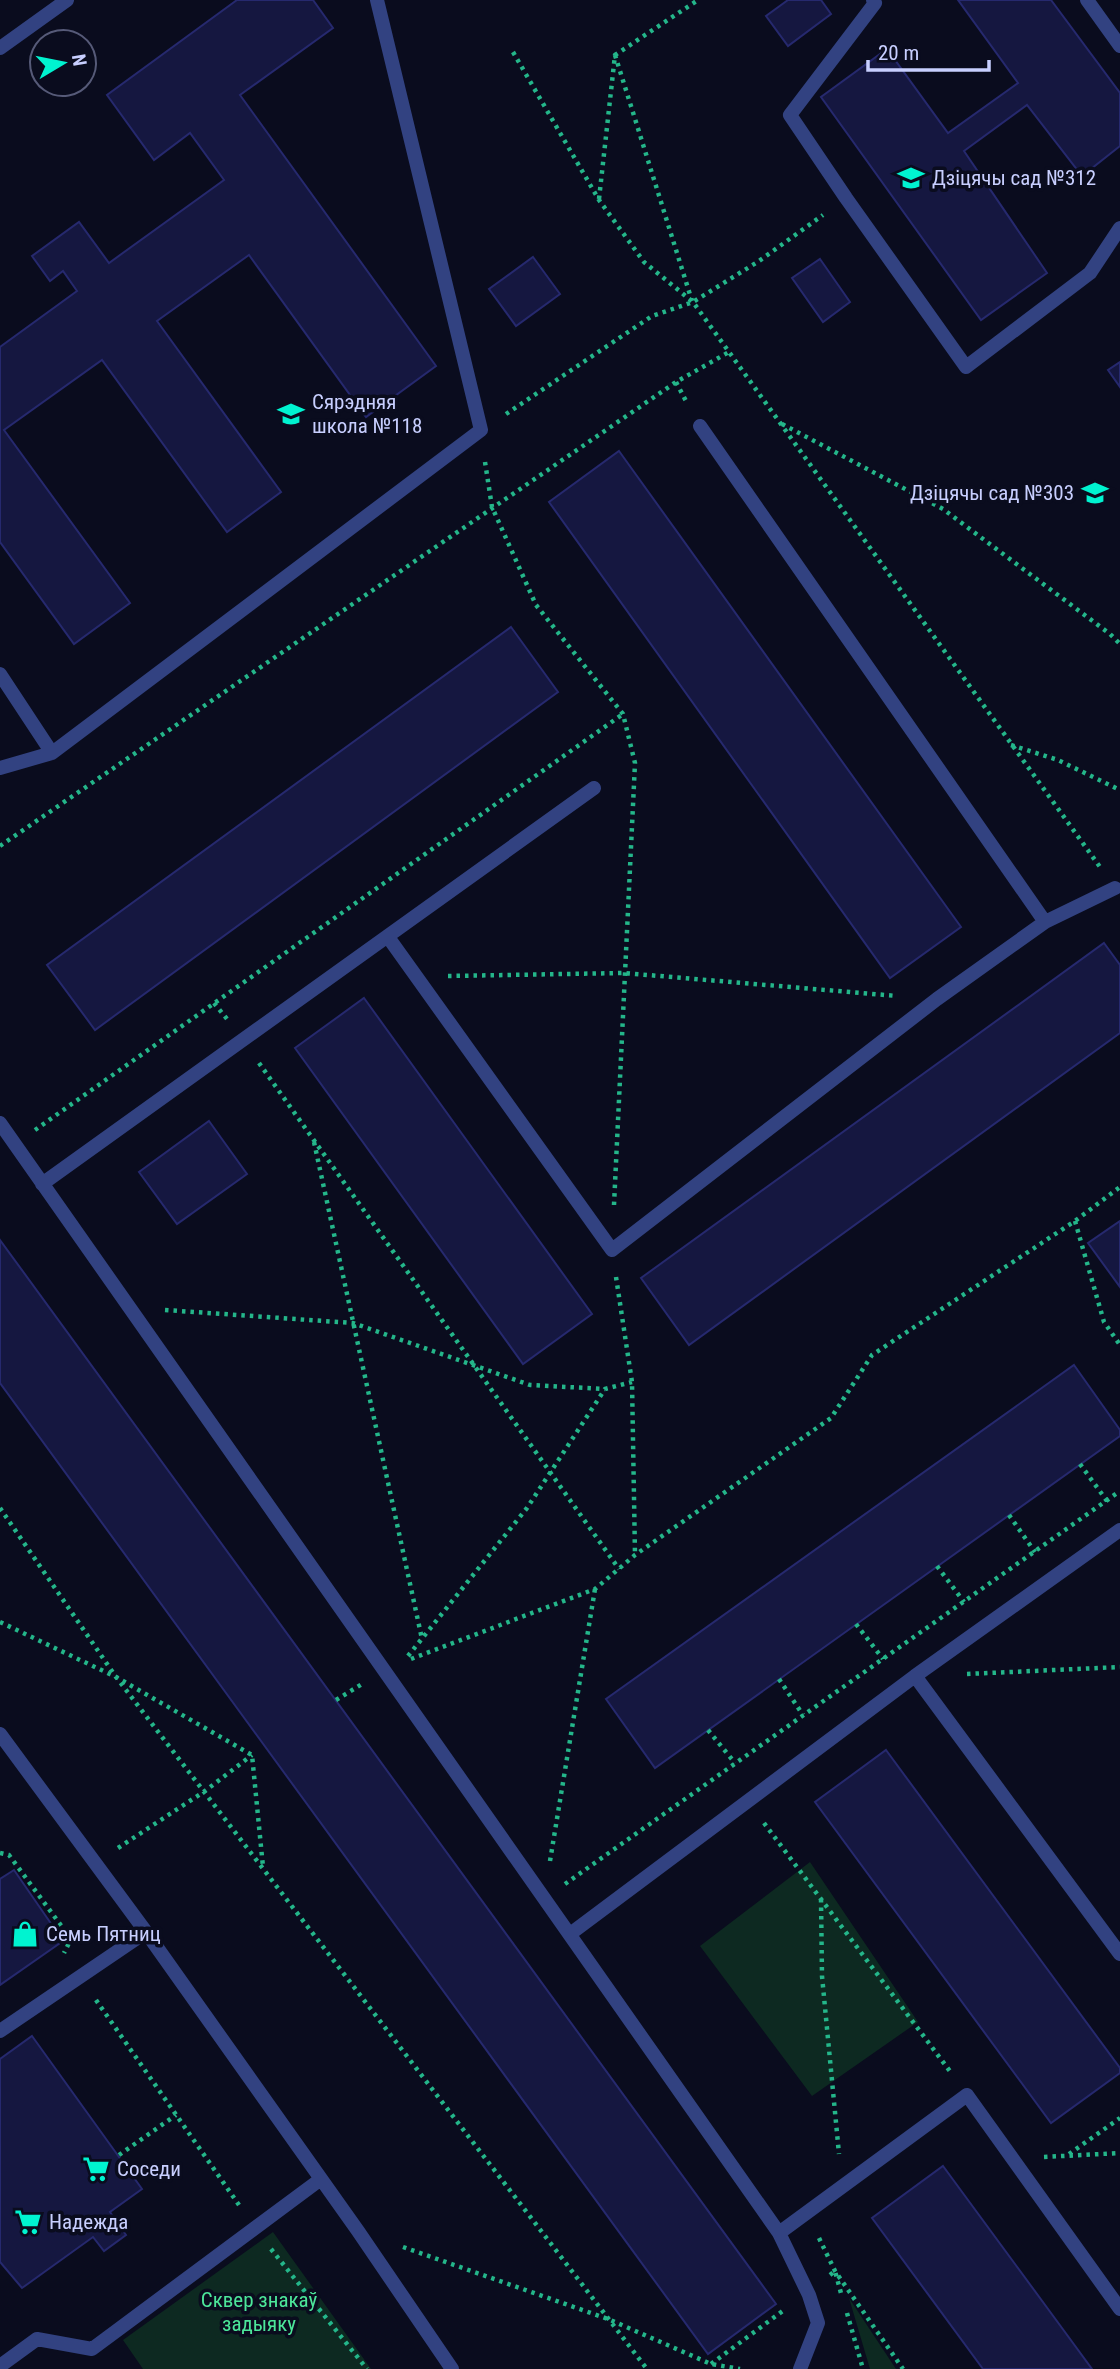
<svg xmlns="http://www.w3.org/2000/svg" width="1120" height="2369" viewBox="0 0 1120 2369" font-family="'Roboto Condensed',sans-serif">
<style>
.green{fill:#0d2921}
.building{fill:#151740;stroke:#26296e;stroke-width:2}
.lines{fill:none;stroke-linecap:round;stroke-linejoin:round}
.path{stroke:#24b68a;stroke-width:4.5;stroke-dasharray:3.5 5;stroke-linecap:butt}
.service{stroke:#324281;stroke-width:14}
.labels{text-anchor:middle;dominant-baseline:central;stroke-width:7;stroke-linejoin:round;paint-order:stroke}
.poi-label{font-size:21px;fill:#c8cfff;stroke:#0a0c1e;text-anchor:start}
.park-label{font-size:21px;fill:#4ce69a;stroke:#0a0c1e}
</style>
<rect width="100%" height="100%" fill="#0a0c1e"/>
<path class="green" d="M810,1862L918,2022L812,2096L700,1946Z
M273,2232L371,2369H143L123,2340Z
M849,2298L896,2369H870Z"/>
<path class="building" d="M237,0H313L333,28L240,95L436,366L366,417L249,255L157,321L281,492L227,532L102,360L4,430L130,603L74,644L0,542V347L77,291L63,271L50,281L32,256L79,222L109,263L224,180L190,133L154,160L107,95Z
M788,0H821L831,14L788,46L766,16Z
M958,0H1051L1120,93V146L1082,176L1027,105L964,151L1047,273L981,320L821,97L887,49L948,133L1018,83Z
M533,257L560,294L516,326L489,289Z
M820,259L850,302L823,322L792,278Z
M1120,362V387L1108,370Z
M619,451L961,927L890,978L549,502Z
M511,627L558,692L95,1030L47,965Z
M1104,943L1120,965V1033L689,1345L641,1278Z
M364,998L592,1314L523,1364L295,1048Z
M209,1121L247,1174L177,1224L139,1172Z
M1120,1221V1287L1088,1243Z
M0,1240L776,2304L708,2354L0,1383Z
M1074,1365L1120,1430V1436L655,1768L606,1699Z
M886,1750L1120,2068V2073L1051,2123L815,1802Z
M14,1870L63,1941L0,1985V1879Z
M32,2036L142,2189L110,2212L126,2235L104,2251L93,2237L22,2288L0,2262V2059Z
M943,2166L1062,2328L1092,2369H983L872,2218Z"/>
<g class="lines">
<path class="path" d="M513,52L599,200L644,262L693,302L1100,867
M615,55L692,301
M599,199L615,55L698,0
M676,382L687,403
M506,414L652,316L693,302L759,261L823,215
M782,424L943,509L1110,634L1120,644
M485,462L492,507L536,605L623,714L635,763L614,1205
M1011,745L1058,760L1120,790
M0,846L676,382L729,352
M448,976L624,973L897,996
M214,1003L227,1019
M259,1063L619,1569
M35,1130L623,714
M314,1142L422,1639
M1075,1221L1104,1322L1120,1345
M616,1277L632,1382L635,1555
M165,1310L353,1323L530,1385L605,1389
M1080,1464L1107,1501
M0,1508L116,1677L647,2369
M1009,1515L1035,1552
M937,1566L964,1602
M0,1622L116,1677L252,1755L263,1867
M856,1624L883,1659
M408,1656L527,1508L605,1389L632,1382
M411,1659L595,1589L635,1555L831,1418L872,1355L1075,1221L1120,1187
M967,1674L1120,1667
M779,1679L803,1715
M336,1700L362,1684
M708,1730L735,1763
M764,1823L952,2074
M118,1848L205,1791L252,1755
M0,1853L9,1855L71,1939L64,1953
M550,1861L595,1589
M565,1884L1120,1491
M821,1899L822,1976L839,2154
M96,2000L239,2205
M1069,2154L1120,2118
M119,2155L176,2115
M1044,2157L1120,2153
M819,2238L835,2271L903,2369
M403,2247L608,2319L711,2364L740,2369
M271,2249L367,2369
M830,2275L835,2271L842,2297
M847,2313L863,2369
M711,2364L784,2310"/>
<path class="service" d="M873,0L875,3L790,115L846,198L966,367L1090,273L1120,228
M1087,0L1120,46
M0,48L67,0
M700,426L1045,922
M0,674L52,753
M0,768L52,753L481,430L377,0
M388,937L612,1250L937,999L1045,922L1115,888
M0,1123L779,2233
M42,1184L594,788
M915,1676L1120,1530
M0,1734L146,1932L358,2231L452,2369
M570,1934L915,1676L1120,1954
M0,2031L146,1932
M0,2366L37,2339L92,2349L321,2179
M800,2369L818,2323L809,2295L779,2233L967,2095L1120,2309"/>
</g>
<defs>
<g id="school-bare" transform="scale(2.1)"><path d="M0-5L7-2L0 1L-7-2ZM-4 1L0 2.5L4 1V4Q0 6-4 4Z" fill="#00f3d0" stroke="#0a0c1e" stroke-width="2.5" paint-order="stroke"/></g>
<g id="shop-bare" transform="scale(2.1)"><path d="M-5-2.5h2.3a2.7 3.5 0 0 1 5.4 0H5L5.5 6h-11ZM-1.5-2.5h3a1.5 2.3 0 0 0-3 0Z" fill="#00f3d0" stroke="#0a0c1e" stroke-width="2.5" paint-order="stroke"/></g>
<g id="supermarket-bare" transform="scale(2.1)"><path d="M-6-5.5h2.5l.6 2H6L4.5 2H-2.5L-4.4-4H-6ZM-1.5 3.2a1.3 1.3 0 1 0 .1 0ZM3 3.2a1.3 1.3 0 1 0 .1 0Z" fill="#00f3d0" stroke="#0a0c1e" stroke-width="2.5" paint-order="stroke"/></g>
</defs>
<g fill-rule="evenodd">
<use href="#school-bare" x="911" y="178"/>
<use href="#school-bare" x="291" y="414"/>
<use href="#school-bare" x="1095" y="493"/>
<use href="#shop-bare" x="25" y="1934"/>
<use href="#supermarket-bare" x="96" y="2169"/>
<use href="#supermarket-bare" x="28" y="2222"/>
</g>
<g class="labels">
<g class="poi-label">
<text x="932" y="178">Дзіцячы сад №312</text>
<text x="312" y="402">Сярэдняя<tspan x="312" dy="24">школа №118</tspan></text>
<text x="1074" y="493" text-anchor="end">Дзіцячы сад №303</text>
<text x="46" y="1934">Семь Пятниц</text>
<text x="117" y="2169">Соседи</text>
<text x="49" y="2222">Надежда</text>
</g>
<g class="park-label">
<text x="259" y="2300">Сквер знакаў<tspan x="259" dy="24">задыяку</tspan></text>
</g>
</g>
<g transform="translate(63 63) rotate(80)"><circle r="33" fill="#0a0c1e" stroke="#565a78" stroke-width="2"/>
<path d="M0-5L12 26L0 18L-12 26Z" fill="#00f3d0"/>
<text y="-10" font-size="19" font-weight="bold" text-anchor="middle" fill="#c8cfff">N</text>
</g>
<path d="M868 60v10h121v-10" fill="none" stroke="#c8cfff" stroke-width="3.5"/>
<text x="878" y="60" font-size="21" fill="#c8cfff" stroke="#0a0c1e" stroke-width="5" paint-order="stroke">20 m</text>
</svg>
